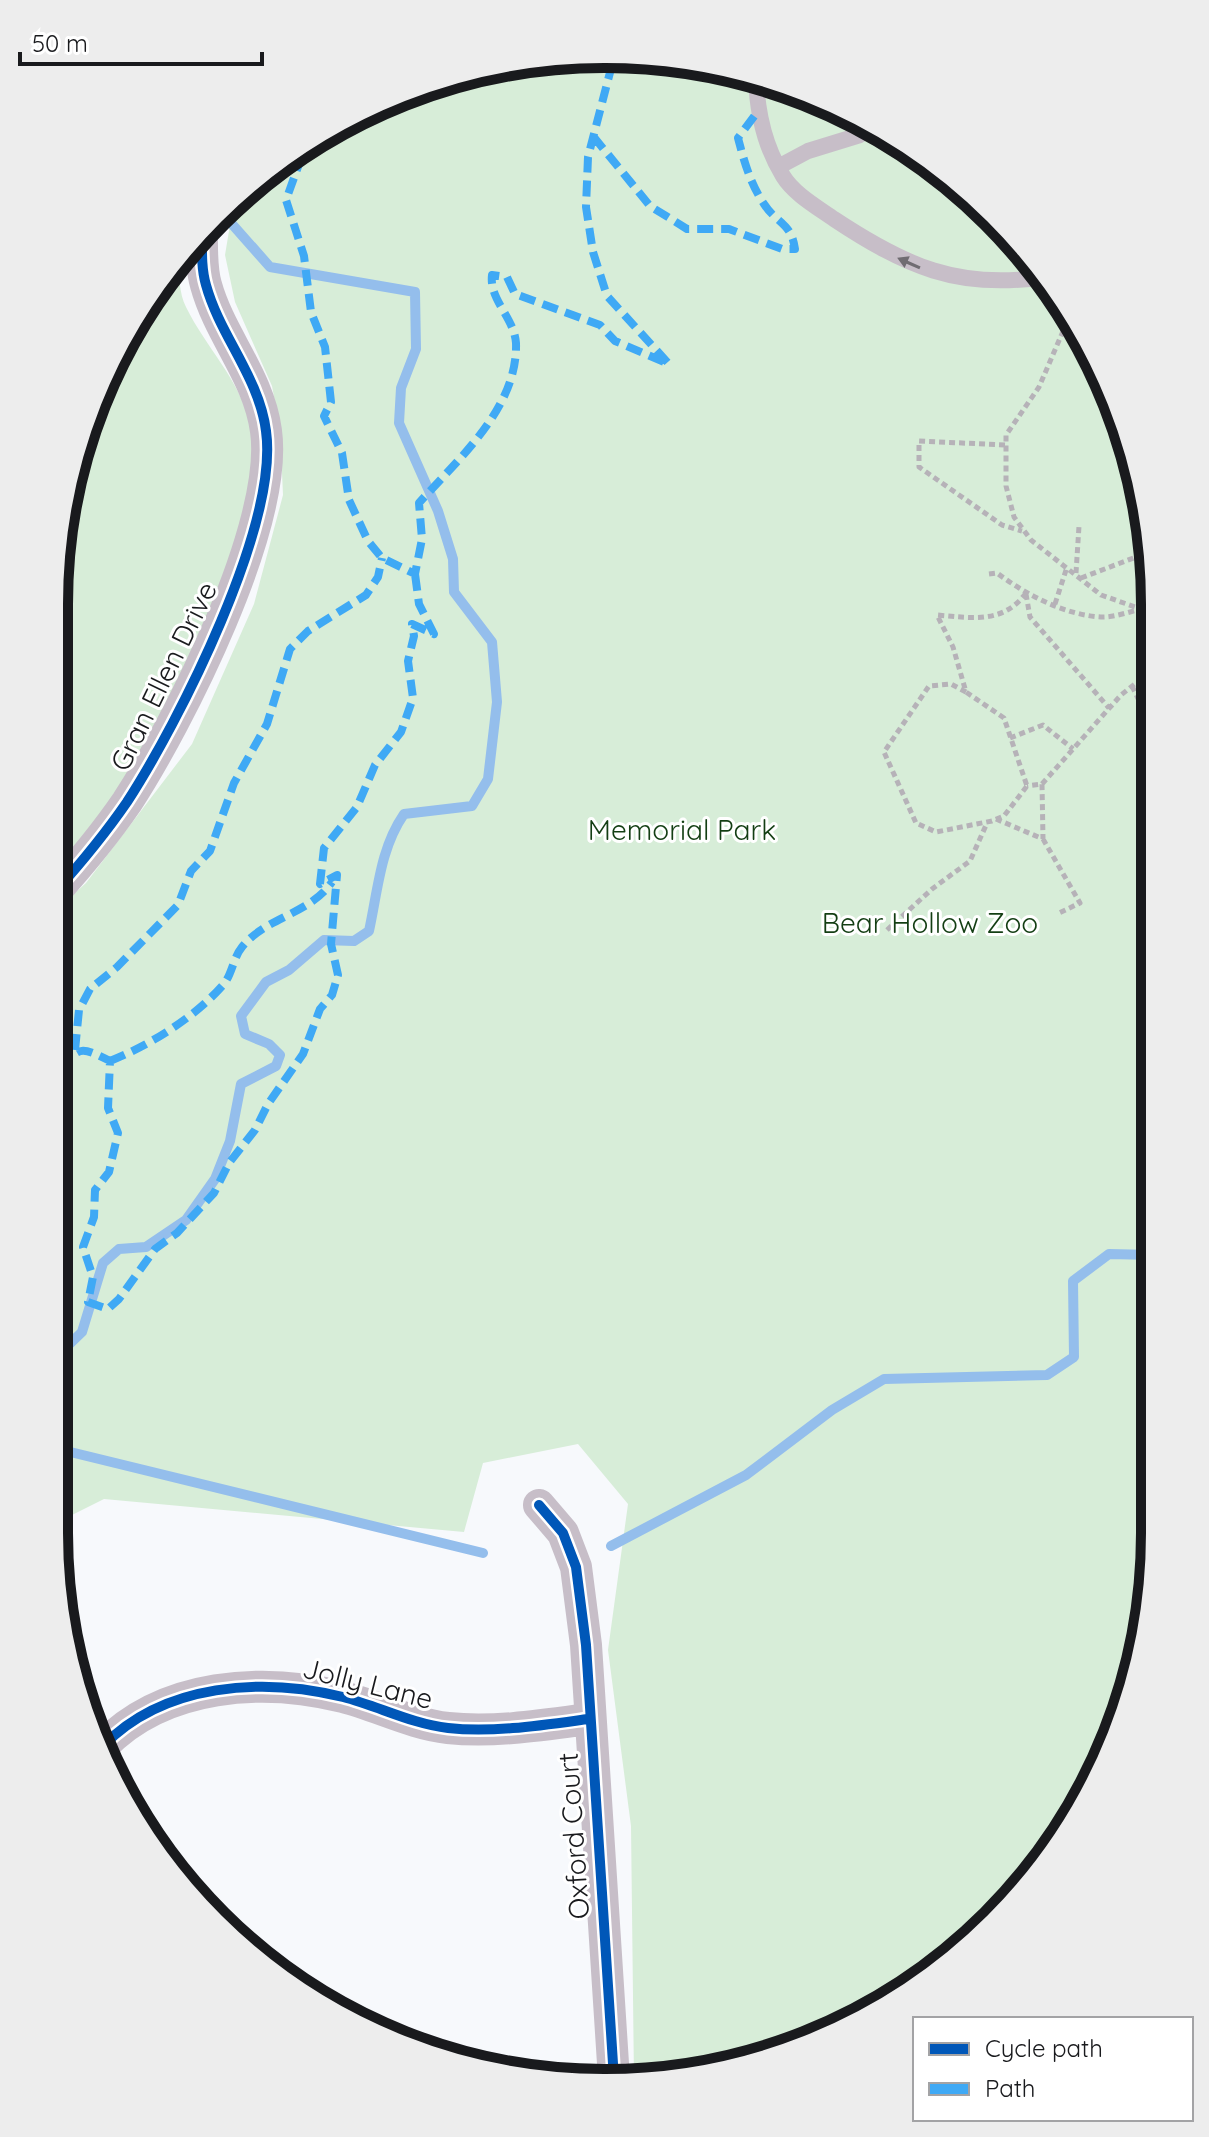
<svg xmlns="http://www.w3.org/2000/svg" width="1209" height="2137" viewBox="0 0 1209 2137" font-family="Quicksand,sans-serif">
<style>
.green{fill:#d7edd8}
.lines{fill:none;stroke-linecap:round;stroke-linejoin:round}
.stream{stroke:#94beec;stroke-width:10}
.path{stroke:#b6b2b8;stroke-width:5;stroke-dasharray:6 4;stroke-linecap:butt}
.lane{stroke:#c7bec8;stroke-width:16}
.street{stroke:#c7bec8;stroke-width:32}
.quiet{stroke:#3fa9f5;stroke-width:8;stroke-dasharray:16 8;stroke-linecap:butt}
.cycleway-casing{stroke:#fff;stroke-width:15}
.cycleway{stroke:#0057b8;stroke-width:10}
.oneway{fill:#706c72}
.labels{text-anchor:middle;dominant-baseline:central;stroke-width:6;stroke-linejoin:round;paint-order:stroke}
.street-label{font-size:28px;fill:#191a1d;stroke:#fff}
.park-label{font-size:28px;fill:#133e13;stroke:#fff}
.rim{fill:none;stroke:#191a1d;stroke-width:10}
</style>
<rect width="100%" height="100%" fill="#f7f9fc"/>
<path class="green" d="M569,55L677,59L782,83L880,128L993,215L1062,299L1126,427L1150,533L1154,1568L1126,1709L1081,1808L967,1947L815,2041L640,2082L634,2081L631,1826L608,1650L628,1504L578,1444L483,1463L464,1532L104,1499L54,1524L55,911L86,883L192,744L254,604L283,495L280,429L272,386L235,302L225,255L234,201L270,167L361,111L462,73Z
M178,260C179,274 179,294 186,307C206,348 239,378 250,424C270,509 165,724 115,795C96,822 75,847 55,872C55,726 41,572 83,429C101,367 140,312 178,260Z"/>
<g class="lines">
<path class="stream" d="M54,1359L82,1332L103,1263L119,1249L146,1247L186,1220L215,1179L230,1141L241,1084L276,1066L280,1055L269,1044L245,1034L241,1016L266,982L289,970L324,940L354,941L369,931C378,890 380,849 404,814L472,806L488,779L497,702L492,642L454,592L453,559L438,511L399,423L401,388L416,349L415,292L270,267L224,215
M54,1448L483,1553
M611,1546L746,1475L832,1410L884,1379L1047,1375L1074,1357L1073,1281L1109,1254L1153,1255"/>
<path class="path" d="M265,172L279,176
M942,175C953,205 982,226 1011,237
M1005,445L919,441V467L1002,525L1022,531
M1144,554L1150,534
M1076,573L1079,526
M989,574L997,573C1025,594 1066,616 1103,617C1115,617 1129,612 1141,609L1101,595L1031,540L1014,517L1006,486V435L1039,387L1070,315
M1081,578L1144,554L1150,557
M1026,593C1003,624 973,618 937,615L953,647L966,692L1004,718L1027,786
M1026,594L1030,617L1109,708
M1055,604L1067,567
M1132,686L1151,726
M966,692L951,684L929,686L884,752L916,823L936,832L992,821L1004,816L1027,786
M1010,738L1043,725L1073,749
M1042,784L1121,695L1151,671
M996,819L1043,839L1042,784L1027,786
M1043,839L1080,903L1059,913
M887,930L932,889L970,861L987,823"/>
<path class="lane" d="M756,77C757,111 765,147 783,176C794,194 817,207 834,219C905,266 958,290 1044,277
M778,167L808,151L860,135"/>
<path class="street" d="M55,892C81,863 105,834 127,802C179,722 279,525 266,431C259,377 220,336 206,285C201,268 202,249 202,231
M539,1505L563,1533L576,1567L586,1645L614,2079
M103,1746C164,1683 263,1677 343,1697C378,1706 412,1724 448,1728C493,1733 544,1725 588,1719"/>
<path class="quiet" d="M754,77L756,80
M593,136L650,206L687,229H729L782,249H795C791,222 777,224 764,204C750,183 744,161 738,138L758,111
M318,138L303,153L286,200L304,256L311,312L325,347L331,402L324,416L342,453L349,500L368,541L382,558L415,574L422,539L419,503C458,459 518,408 516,343C514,317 489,300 492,275L507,277L515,294L600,325L615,341L669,364L607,296L593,252L586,207L588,157L614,57
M75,1050L79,1010L90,989L117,967L178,905L191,871L210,851L234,783L267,724L290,649L308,631L366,595L378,577L382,558
M110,1061C150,1045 194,1018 223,985C232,975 233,958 242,947C266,917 310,914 332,882
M55,1062C86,1055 71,1041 110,1061L108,1108L118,1133L109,1172L95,1190L94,1217L83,1247L93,1277L88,1302L108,1309L119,1299L155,1249L177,1233L214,1193L229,1163L255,1130L268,1104L303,1054L320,1009L332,995L338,975L331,944L337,875L320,884L324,848L357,807L375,765L401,732L413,698L408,661L414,636L412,624L434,634L419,604L415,574"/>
<g class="cycleway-casing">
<path id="cycleway" d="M55,892C81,863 105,834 127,802C179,722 279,525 266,431C259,377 220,336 206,285C201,268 202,249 202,231
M539,1505L563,1533L576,1567L586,1645L614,2079
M103,1746C164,1683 263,1677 343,1697C378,1706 412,1724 448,1728C493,1733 544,1725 588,1719"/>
</g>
<use href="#cycleway" class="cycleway"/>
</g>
<defs><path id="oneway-solid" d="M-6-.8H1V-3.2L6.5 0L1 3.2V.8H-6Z" transform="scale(2)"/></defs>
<use class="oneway" href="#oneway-solid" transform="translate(909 263) rotate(-156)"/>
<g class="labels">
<g class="street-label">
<text transform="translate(163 676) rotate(-64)">Gran Ellen Drive</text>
<text transform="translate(368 1683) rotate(14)">Jolly Lane</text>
<text transform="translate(573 1836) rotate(-94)">Oxford Court</text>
</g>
<g class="park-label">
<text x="682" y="829">Memorial Park</text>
<text x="930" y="922">Bear Hollow Zoo</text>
</g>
</g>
<path d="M0 0H1209V2137H0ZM604 68H605A536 536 0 0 1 1141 604V1533A536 536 0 0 1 605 2069H604A536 536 0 0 1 68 1533V604A536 536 0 0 1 604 68Z" fill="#ededed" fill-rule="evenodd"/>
<path class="rim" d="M604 68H605A536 536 0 0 1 1141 604V1533A536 536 0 0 1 605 2069H604A536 536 0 0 1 68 1533V604A536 536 0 0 1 604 68Z"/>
<rect x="913" y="2017" width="280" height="104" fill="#ffffff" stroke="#a3a3a5" stroke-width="2"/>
<rect x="929" y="2043" width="40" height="12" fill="#0057b8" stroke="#a3a3a5" stroke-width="2"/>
<text x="985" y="2057" font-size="24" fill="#191a1d">Cycle path</text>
<rect x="929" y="2083" width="40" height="12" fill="#3fa9f5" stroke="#a3a3a5" stroke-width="2"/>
<text x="985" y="2097" font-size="24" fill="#191a1d">Path</text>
<path d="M20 52v12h242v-12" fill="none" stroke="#191a1d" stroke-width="4"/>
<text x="32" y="52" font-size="24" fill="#191a1d" stroke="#ffffff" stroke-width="6" paint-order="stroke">50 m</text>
</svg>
